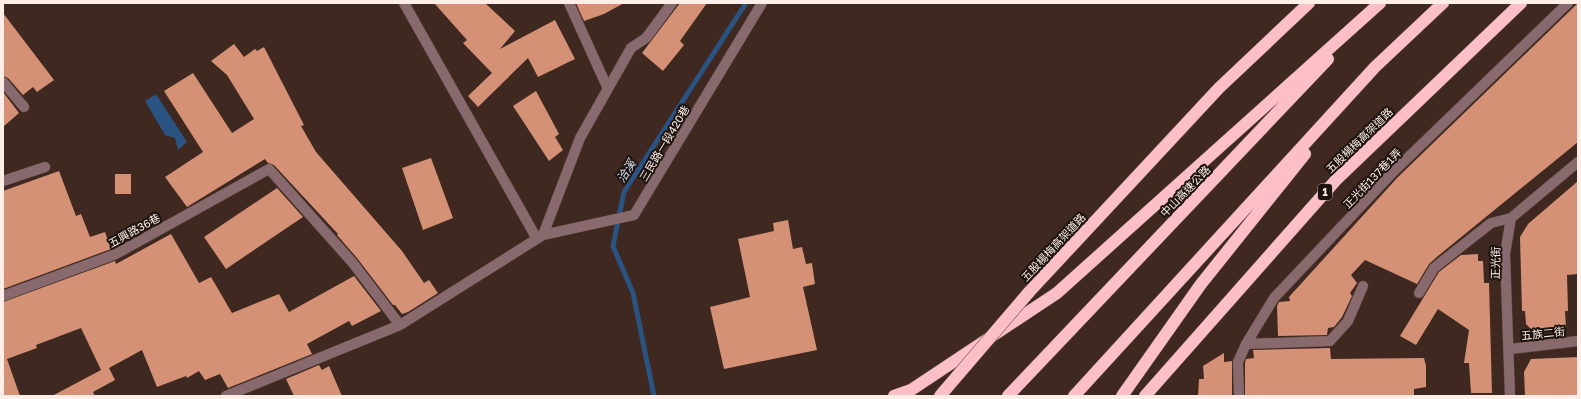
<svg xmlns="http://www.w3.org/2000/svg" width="1581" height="399" viewBox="0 0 1581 399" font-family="'Golos Text','Noto Sans TC',sans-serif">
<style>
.water{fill:#2a5381}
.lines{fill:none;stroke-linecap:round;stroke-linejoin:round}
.stream{stroke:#2a5381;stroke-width:5}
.building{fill:#d49176}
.minor-casing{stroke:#59443b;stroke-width:11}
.highway-casing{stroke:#59443b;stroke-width:13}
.minor{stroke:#88696d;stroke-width:10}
.highway{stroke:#fcbec7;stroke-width:12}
.highway-bridge-casing{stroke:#59443b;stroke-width:13;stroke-linecap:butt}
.highway-bridge{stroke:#fcbec7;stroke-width:12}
.labels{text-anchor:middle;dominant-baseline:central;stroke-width:4;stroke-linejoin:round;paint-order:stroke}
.shield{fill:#1d130f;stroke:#baaca7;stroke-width:1}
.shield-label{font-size:10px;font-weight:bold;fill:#fdeee8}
.street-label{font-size:11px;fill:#fdeee8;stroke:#1d130f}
.water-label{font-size:12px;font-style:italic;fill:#d6e3f1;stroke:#1d130f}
</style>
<rect width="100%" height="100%" fill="#3e281f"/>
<path class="water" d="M156,94L187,142L178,150L175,138L165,135L145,101Z"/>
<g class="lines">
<path class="stream" d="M654,396L633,293L613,246L624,192L746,3"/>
</g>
<path class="building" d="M434,3H485L515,31L500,49L555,20L575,59L538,77L528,58L478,107L468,96L492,73L463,43L467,40Z
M576,3H624L604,14L584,21Z
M680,3H707L680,41L684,45L663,71L642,53Z
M1578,3V142L1438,256L1429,264L1417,284L1365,260L1351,275L1357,283L1350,293L1352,296L1342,317L1334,327L1328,328L1327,335L1278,336L1277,306L1279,302L1290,301L1289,297L1397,178Z
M3,13L54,80L37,92L33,87L23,95L8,78L3,76Z
M234,44L244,57L255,49L257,51L264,47L304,125L301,126L316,152L402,251L424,283L429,280L438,293L408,312L402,314L395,305H393L357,258L337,235L338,234L274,165L268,163L265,159L187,207L165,177L203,152L164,91L193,73L232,133L254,119L227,75L211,61Z
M536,91L559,134L555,137L563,150L549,161L513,106Z
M3,92L19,113L3,127Z
M431,158L453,218L423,230L402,168Z
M59,171L76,216L81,214L90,237L105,232L111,249L3,289V191Z
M115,174H131V194H115Z
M1578,181V274L1567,275L1568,311H1565L1566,328L1531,329L1526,324L1525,311H1522L1520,237L1528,224Z
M277,188L303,217L226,269L204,237Z
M788,220L793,249L802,247L806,264L812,263L815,284L803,287L817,350L724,369L710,307L750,297L738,239L774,231L773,223Z
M171,234L199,283L211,277L232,313L279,294L289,312L354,276L381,311L352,326L349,321L307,344L312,354L228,388L220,374L205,380L199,371L187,378L186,376L157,387L142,350L109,368L115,380L93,392L95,396H52L101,370L81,328L36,345L37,348L7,359L20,396H3V302L115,261L116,264Z
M1478,254V261H1483L1484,283H1489L1492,393H1471L1469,363H1464L1469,330L1438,309L1416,345L1400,336L1439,272L1461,255Z
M1330,348L1331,359L1424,358L1426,366V387L1414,389V396H1245V363L1246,359L1254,358L1253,350Z
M1224,353V362L1232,361V396H1198L1199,379H1204L1203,366Z
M1578,357V396H1525L1524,372L1531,359Z
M319,365L322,370L329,366L342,396H294L286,379Z"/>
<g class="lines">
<g class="minor-casing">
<path id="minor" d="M404,3L537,239
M569,3L608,89
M3,82L24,107
M3,181L45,167
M543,235L634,215L762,3
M1419,293L1434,268L1491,223L1511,218
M3,296L116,254L269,169L352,262L400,325
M1246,344L1330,341L1348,321L1363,286
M1510,349L1578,341
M226,396L400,325L543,235L580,138L631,48L646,38L672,3
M1239,396L1238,362L1246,344L1274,298L1393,172L1568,3
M1510,396L1505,254L1511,218L1578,162"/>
</g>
<g class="highway-casing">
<path id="highway" d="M894,396L911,390L1057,293L1380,3
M1008,396L1328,59
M1074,396L1375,67L1443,3
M1122,396L1201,284L1305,154
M1145,396L1336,180L1521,3"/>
</g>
<use href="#minor" class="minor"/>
<use href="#highway" class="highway"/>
<g class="highway-bridge-casing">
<path id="highway-bridge" d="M940,396L1030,291L1219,88L1309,3"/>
</g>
<use href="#highway-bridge" class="highway-bridge"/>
</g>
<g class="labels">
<rect class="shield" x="1318" y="184" width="14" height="16" rx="3"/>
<g class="shield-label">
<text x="1325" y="192">1</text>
</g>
<g class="street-label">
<text transform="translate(1359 140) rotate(-44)">五股楊梅高架道路</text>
<text transform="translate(664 143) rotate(-59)">三民路一段420巷</text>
<text transform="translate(1372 178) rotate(-46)">正光街137巷1弄</text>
<text transform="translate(1185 191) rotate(-46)">中山高速公路</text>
<text transform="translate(134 230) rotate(-29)">五興路36巷</text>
<text transform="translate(1053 247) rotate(-47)">五股楊梅高架道路</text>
<text transform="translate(1495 263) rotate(-89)">正光街</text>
<text transform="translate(1543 333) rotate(-6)">五族二街</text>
</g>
<g class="water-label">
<text transform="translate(626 171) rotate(-57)">洽溪</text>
</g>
</g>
<rect width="1581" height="399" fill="none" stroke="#fdeee8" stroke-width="8"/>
</svg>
